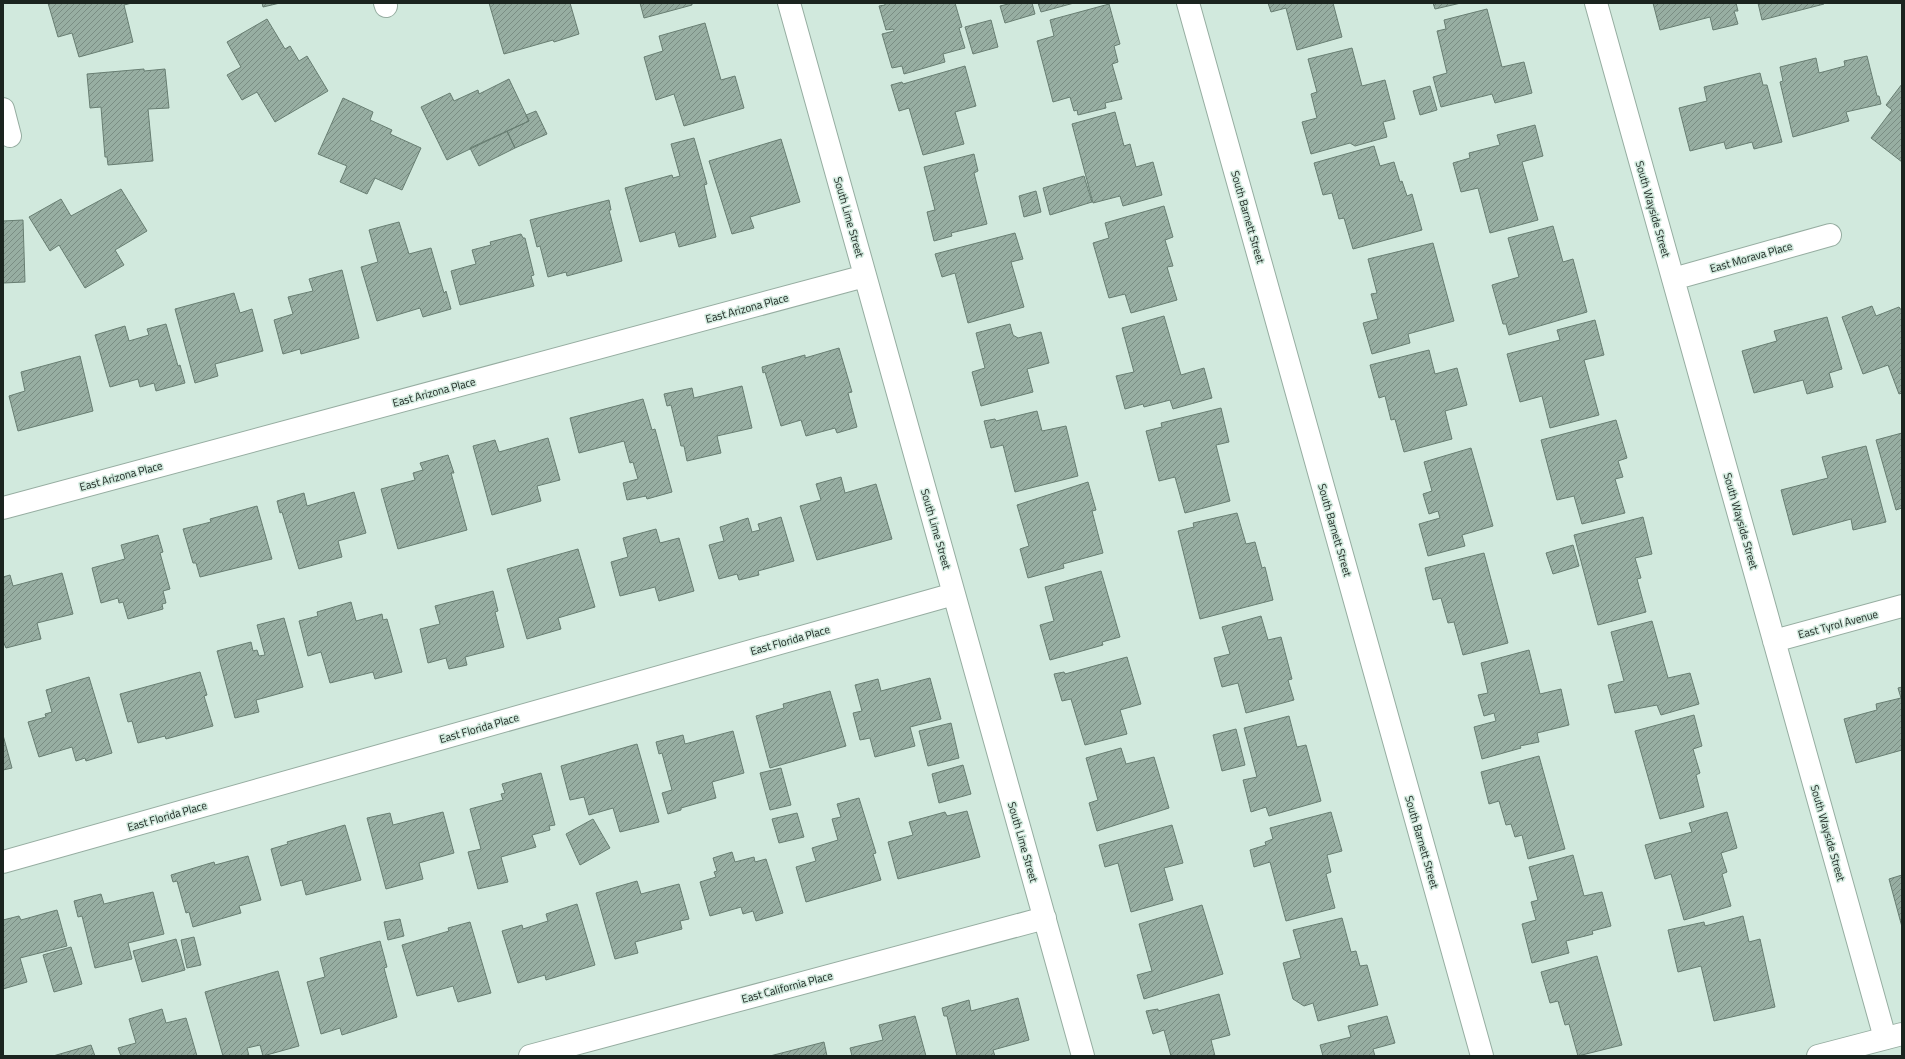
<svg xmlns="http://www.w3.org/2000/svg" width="1905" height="1059" viewBox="0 0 1905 1059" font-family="'Titillium Web',sans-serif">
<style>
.building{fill:url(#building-hatch);stroke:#687e72}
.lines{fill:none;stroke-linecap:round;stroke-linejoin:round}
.minor-casing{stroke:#96ada1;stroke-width:24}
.tertiary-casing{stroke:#96ada1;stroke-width:24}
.minor{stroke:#fff;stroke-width:22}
.tertiary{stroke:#fff;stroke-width:22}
.labels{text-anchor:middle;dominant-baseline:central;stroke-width:3;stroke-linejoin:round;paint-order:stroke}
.street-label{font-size:11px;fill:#1b241f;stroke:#d1e9dd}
</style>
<defs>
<pattern id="building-hatch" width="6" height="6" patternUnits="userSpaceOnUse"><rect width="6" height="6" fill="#97aea2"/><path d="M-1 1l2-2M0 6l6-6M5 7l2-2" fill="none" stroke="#7a8d83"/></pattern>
</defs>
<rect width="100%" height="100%" fill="#d1e9dd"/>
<path class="building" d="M48,3H132L124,5L133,42L79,57L72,33L58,37Z
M262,3H280L263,7Z
M489,3H570L579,34L554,42L553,40L504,54Z
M640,3H692V5L644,18Z
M885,3H955L962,27L959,28L965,48L943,54L945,62L904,74L902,66L892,68L882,34L894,31L893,29L886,30L879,6L885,5Z
M1012,3H1032L1035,14L1005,23L1000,6Z
M1038,3H1074L1041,12Z
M1268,3H1333L1342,37L1297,50L1286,8L1271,12Z
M1433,3H1461L1435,9Z
M1653,3H1736L1738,11H1734L1738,24L1713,30L1710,17L1660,30Z
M1758,3H1824V4L1762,20Z
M1109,4L1120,44L1114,46L1118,62L1112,64L1122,99L1105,103L1106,108L1078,115L1077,110L1074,111L1070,97L1053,102L1037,41L1054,36L1050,20Z
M1487,9L1502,67L1524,62L1532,93L1495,103L1492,94L1441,107L1433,77L1447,73L1437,31L1446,29L1444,20Z
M267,19L285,49L290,46L299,61L307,56L328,91L275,122L257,92L242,100L227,75L241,67L227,42Z
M991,20L998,47L973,54L965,27Z
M705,23L721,80L735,76L744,108L684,126L674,94L656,100L644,57L663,51L659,36Z
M1352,48L1362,86L1385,80L1395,119L1383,122L1387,137L1355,146L1350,143L1311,154L1302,122L1317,118L1311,94L1317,92L1308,59Z
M1867,56L1877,96H1879L1881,104L1846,112L1849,121L1793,137L1780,82L1783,81L1780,67L1816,58L1819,73L1845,66L1844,61Z
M965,66L976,106L955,112L964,144L923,155L909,108L899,111L891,85L902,82L903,84Z
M144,69V71L165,69L169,108L148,109L153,161L108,165L107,157H105L101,107L90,108L87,74Z
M1760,73L1763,85H1767L1782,142L1754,149L1752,142L1726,149L1724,142L1690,151L1679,108L1707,101L1704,87Z
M509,79L529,121L447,160L421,107L450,93L454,101L478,90L479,94Z
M1902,84V162L1871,138L1892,110L1886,105Z
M1430,86L1437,110L1420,115L1413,91Z
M343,98L373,112L370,120L392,130L390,134L421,148L402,190L375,178L367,194L340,182L347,166L318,154Z
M536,111L547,134L515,148L507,131L529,121L526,115Z
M1115,112L1124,146L1130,144L1136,167L1153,162L1162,195L1123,206L1120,196L1093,203L1072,124Z
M1535,125L1543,156L1522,162L1538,220L1490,233L1478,188L1461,192L1453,163L1470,158L1469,153L1500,145L1497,135Z
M507,131L515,148L479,166L470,148Z
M694,138L707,184L704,185L716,237L679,247L675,232L640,242L625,188L672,175L673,178L680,176L671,144Z
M781,139L800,202L750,217L754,228L732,234L709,161Z
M1374,146L1380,166L1394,162L1400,182L1402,181L1407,196L1412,194L1422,230L1353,249L1344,218L1339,219L1332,193L1323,195L1314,163Z
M974,154L978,171L974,173L987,224L951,233L952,236L934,241L927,212L935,210L924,167Z
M1084,176L1092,202L1050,215L1043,188Z
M121,189L147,231L115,250L124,265L85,288L59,245L50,251L29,217L61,199L71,216Z
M1036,191L1041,212L1024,217L1019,196Z
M609,200L611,210H609L622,261L567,276L566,272L548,277L540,246L537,247L530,220Z
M1164,206L1173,237L1165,240L1173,266L1167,267L1177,300L1131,313L1125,294L1109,298L1093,243L1109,238L1105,223Z
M23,220L25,282L3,283V221Z
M399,222L409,254L431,248L444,293L446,291L451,309L423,317L420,308L377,321L361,267L378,262L369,230Z
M1553,226L1563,262L1573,259L1587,312L1509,335L1506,324H1503L1492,285L1519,277L1508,238Z
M1015,233L1023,259L1011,262L1024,307L968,323L955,273L942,277L935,254Z
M521,234L523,238H525L534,275L531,276L534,286L460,305L451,271L476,264L472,250L491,245L490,242Z
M1433,243L1454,321L1408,334L1410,343L1372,354L1363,323L1378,319L1371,294L1377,293L1368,259Z
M342,270L359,338L301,354L300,349L283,354L274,320L293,314L288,297L313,291L309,279Z
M234,293L240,313L252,309L263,351L215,364L218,376L195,383L175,309Z
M1872,306L1876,316L1899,307L1902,311V393L1899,394L1888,365L1863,374L1842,317Z
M1164,316L1181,375L1204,368L1212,398L1173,409L1170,400L1144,407L1143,404L1125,409L1116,376L1134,372L1122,328Z
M1827,317L1842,369L1829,373L1833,387L1807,394L1803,380L1754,393L1742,351L1777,341L1774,331Z
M1595,320L1604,355L1584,360L1599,415L1550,428L1542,396L1520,402L1507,354L1560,340L1557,330Z
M166,324L178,366L180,365L185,383L156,391L154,383L140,387L138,379L110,387L95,335L125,326L129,341L149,335L147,329Z
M1010,324L1013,335L1018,338L1041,332L1049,363L1027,369L1033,392L981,406L972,372L985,368L976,333Z
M839,348L852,392L848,393L857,427L837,433L835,428L806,436L801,420L781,426L765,372L763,373L762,367L805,355V358Z
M1429,350L1435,374L1457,368L1467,405L1445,411L1452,439L1404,452L1395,419L1391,420L1385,396L1379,398L1370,365Z
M80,356L93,411L18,431L9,396L25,391L21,372Z
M742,386L752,428L717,436L721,453L687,461L684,446H681L671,405L667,406L664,394L692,388L694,398Z
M643,399L652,430L655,429L672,492L647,499L646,496L627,500L623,483L638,479L633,462L630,463L624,441L579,453L570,418Z
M1221,408L1229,442L1216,445L1230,501L1185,513L1175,477L1159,481L1146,431L1162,427L1161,423Z
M1037,411L1042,431L1066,426L1078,476L1015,492L1003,445L991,448L984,421L995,419L996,421Z
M1616,420L1627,458L1618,461L1623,477L1615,479L1625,513L1582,524L1574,496L1557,500L1541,440Z
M1902,433V508L1896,510L1876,440Z
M548,438L560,480L537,486L541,501L492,515L473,446L495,440L499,452Z
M1866,446L1886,522L1853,530L1851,519L1793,535L1781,490L1828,478L1822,457Z
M1471,448L1493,526L1462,535L1465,546L1428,556L1419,524L1440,518L1438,511L1429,514L1423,494L1432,491L1424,462Z
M448,455L454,473H451L467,530L398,549L381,489L415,480L413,473L423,470L420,463Z
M841,477L845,493L876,484L892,539L817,560L800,506L821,500L816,484Z
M1088,482L1096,510L1092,511L1103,553L1063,564L1064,568L1028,578L1020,549L1029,546L1017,505Z
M354,492L366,533L338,541L342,557L299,569L282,512L280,513L277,501L304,493L307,506Z
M257,506L272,559L200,577L196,563H193L183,529L211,522L210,519Z
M1237,513L1246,544L1255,542L1262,568L1265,567L1273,600L1200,619L1178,531L1194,527L1193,523Z
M781,517L794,561L758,571L759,575L739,580L737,574L719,579L709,545L724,541L720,527L748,518L752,532L760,530L758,524Z
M1643,517L1652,554L1635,558L1641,578L1637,579L1646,612L1598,625L1574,535Z
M656,529L660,543L679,538L694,591L659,601L655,587L620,596L611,562L628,557L623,538Z
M158,535L163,552L160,553L170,589L163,591L166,603L162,604L163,609L128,619L123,602L119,603L118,598L101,603L92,568L125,559L121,545Z
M1573,545L1579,566L1553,574L1546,553Z
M578,549L595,607L558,618L561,629L527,639L507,569Z
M1484,553L1508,643L1463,655L1454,622L1448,623L1441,598L1433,600L1425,568Z
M1101,571L1120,637L1102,642L1103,645L1050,660L1040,625L1054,621L1045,587Z
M62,573L73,614L37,623L41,639L6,648L3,641V577L10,575L13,586Z
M493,591L498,611L495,612L504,647L465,657L467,665L449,669L446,658L428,663L420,629L440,624L435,606Z
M351,602L356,621L382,614L383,620L387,619L402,672L375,679L373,672L330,683L321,652L308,656L299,621L318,616L317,612Z
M1261,616L1268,640L1281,637L1292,679L1288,680L1294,700L1246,713L1238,683L1222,687L1214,658L1230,654L1222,627Z
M284,618L303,687L256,700L259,712L235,718L217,651L251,642L253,651L257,650L259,656L265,655L257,625Z
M1652,621L1668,678L1690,673L1699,704L1661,715L1657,705L1615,713L1608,685L1624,681L1611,632Z
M1529,650L1540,694L1561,689L1569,725L1537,733L1539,742L1520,746L1521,748L1482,759L1474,727L1496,721L1494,713L1484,716L1478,695L1488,693L1481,663Z
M1127,657L1141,704L1120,710L1127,734L1085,745L1071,699L1062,701L1054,674L1064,672L1065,674Z
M200,672L207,695L204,696L213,726L166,739L165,736L138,743L132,721L128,722L120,694Z
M89,677L112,753L86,761L85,758L76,761L72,747L39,757L28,722L46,717L45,714L52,712L46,690Z
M930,678L941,719L910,727L915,746L875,757L870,738L860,740L853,713L862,711L855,685L878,679L881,691Z
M1902,687V750L1856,763L1844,719L1877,710L1876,704L1901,698L1898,688Z
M830,691L846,746L770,768L756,716L784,708L783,704Z
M1694,715L1702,746L1693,749L1700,773L1696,775L1704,807L1660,819L1635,731Z
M1289,716L1297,747L1306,745L1321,801L1269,816L1266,807L1251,812L1243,780L1257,777L1244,728Z
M951,723L959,758L928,766L919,731Z
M1236,729L1245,765L1222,771L1213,735Z
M733,731L744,773L712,782L716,798L681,808V810L668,814L662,793L672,790L662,753L659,754L656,742L683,735L685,744Z
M3,735L12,768L3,770Z
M637,744L659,822L620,832L613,808L589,815L584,797L570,800L561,766Z
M1121,748L1126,764L1154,757L1169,808L1097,831L1089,803L1098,800L1086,758Z
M1539,756L1565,849L1528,859L1522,835L1515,837L1511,824L1506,825L1499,801L1489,804L1481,772Z
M963,765L971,794L939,803L932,774Z
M781,768L791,805L770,810L760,773Z
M541,773L555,825L549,826L550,830L532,835L536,847L501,857L508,882L478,889L468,852L481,849L470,809L503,800L501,794L505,793L502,784Z
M859,798L876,853L873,854L881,880L806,902L796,867L816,861L812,848L838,840L832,819L841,817L837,804Z
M967,811L980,857L898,879L888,842L913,835L909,822L945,812L947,816Z
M443,812L454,853L419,863L423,879L386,889L367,818L390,813L393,825Z
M1331,812L1342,851L1327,855L1331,872L1326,874L1335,908L1286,921L1270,862L1254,867L1250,850L1266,845L1265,842L1273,839L1270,828Z
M1727,812L1737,848L1721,853L1727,872L1722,874L1731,906L1684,920L1671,874L1655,879L1645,845L1692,832L1689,823Z
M797,813L804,837L779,843L772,819Z
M593,819L610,848L580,865L566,834Z
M345,825L361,880L306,895L302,880L281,886L271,849L288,844L287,842Z
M1172,825L1183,863L1164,868L1173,900L1131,912L1118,863L1105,867L1099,845Z
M732,852L735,862L754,857L755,862L766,859L783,913L756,921L753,911L743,914L741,907L710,916L700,882L716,877L714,872L717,871L713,858Z
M1573,855L1584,896L1602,892L1611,926L1592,931L1593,934L1566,941L1569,953L1532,963L1522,924L1536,920L1531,902L1538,900L1529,867Z
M248,856L261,900L239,906L241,913L193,927L189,912L186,913L177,881L173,882L171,875L214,862L215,865Z
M1902,875V927L1889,879Z
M637,881L641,894L679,884L689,919L680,921L682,929L635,942L638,953L615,959L596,893Z
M153,892L164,934L128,943L132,959L95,968L82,916L78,917L74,901L101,894L104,904Z
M577,904L595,965L546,980L545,975L518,983L502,931L522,925L523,929L548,921L546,914Z
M1202,905L1223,974L1144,999L1137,975L1152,971L1139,924Z
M57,910L67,946L20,958L27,982L3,989V920L19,916L21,920Z
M1743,916L1749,942L1760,939L1775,1007L1714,1021L1701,966L1678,972L1668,930L1704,922L1705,926Z
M1342,918L1351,952L1356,951L1360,966L1367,965L1378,1005L1318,1021L1313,1003L1304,1006L1293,999L1283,963L1301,958L1293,930Z
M400,919L404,936L388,940L384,922Z
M470,922L491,993L458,1002L453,986L417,996L402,945L449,931L448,928Z
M194,937L201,965L187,968L181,940Z
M176,939L185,970L142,982L133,951Z
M380,941L387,967L384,968L397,1017L342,1035L340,1028L321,1034L307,982L325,977L320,958Z
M71,947L82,984L54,992L43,955Z
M1597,956L1622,1045L1578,1056L1569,1024L1565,1025L1558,1001L1550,1003L1541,972Z
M278,971L299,1046L263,1056L260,1045L247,1048L249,1056H223L205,992Z
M1219,994L1230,1035L1211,1040L1215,1056H1171L1164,1030L1153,1034L1146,1011L1158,1009V1011Z
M1018,998L1029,1040L993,1050L995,1056H957L947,1016H944L942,1008L969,1000L971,1011Z
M162,1009L166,1023L186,1018L197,1056H121L118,1048L136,1043L129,1019Z
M915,1016L926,1056H852L850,1048L883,1040L879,1025Z
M1387,1016L1395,1043L1373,1049L1375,1056H1323L1320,1045L1351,1037L1348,1026Z
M824,1042L827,1056H770Z
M91,1045L95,1056H53Z"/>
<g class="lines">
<g class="minor-casing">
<path id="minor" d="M385,3L386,6
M789,3L1083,1056
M1188,3L1482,1056
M1596,3L1885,1038
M3,109L10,136
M1673,279L1830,235
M3,508L865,276
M1774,641L1902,606
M3,862L954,594
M530,1056L1045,918"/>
</g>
<g class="tertiary-casing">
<path id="tertiary" d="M1818,1056L1902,1034"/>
</g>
<use href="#minor" class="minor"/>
<use href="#tertiary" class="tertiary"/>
</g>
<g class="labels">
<g class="street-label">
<text transform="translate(1653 209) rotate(74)">South Wayside Street</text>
<text transform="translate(849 217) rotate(74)">South Lime Street</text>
<text transform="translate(1248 217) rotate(74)">South Barnett Street</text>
<text transform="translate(1751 257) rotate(-16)">East Morava Place</text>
<text transform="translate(747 308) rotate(-15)">East Arizona Place</text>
<text transform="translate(434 392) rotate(-15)">East Arizona Place</text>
<text transform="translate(121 476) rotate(-15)">East Arizona Place</text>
<text transform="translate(1741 521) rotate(74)">South Wayside Street</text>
<text transform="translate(936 529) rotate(74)">South Lime Street</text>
<text transform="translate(1335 530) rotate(74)">South Barnett Street</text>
<text transform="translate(1838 624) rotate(-15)">East Tyrol Avenue</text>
<text transform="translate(790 640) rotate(-16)">East Florida Place</text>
<text transform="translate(479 728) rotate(-16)">East Florida Place</text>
<text transform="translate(167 816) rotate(-16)">East Florida Place</text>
<text transform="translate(1828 833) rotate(74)">South Wayside Street</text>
<text transform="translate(1023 842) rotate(74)">South Lime Street</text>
<text transform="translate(1422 842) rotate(74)">South Barnett Street</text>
<text transform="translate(787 987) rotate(-15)">East California Place</text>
</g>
</g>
<rect width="1905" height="1059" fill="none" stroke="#1b241f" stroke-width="8"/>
</svg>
